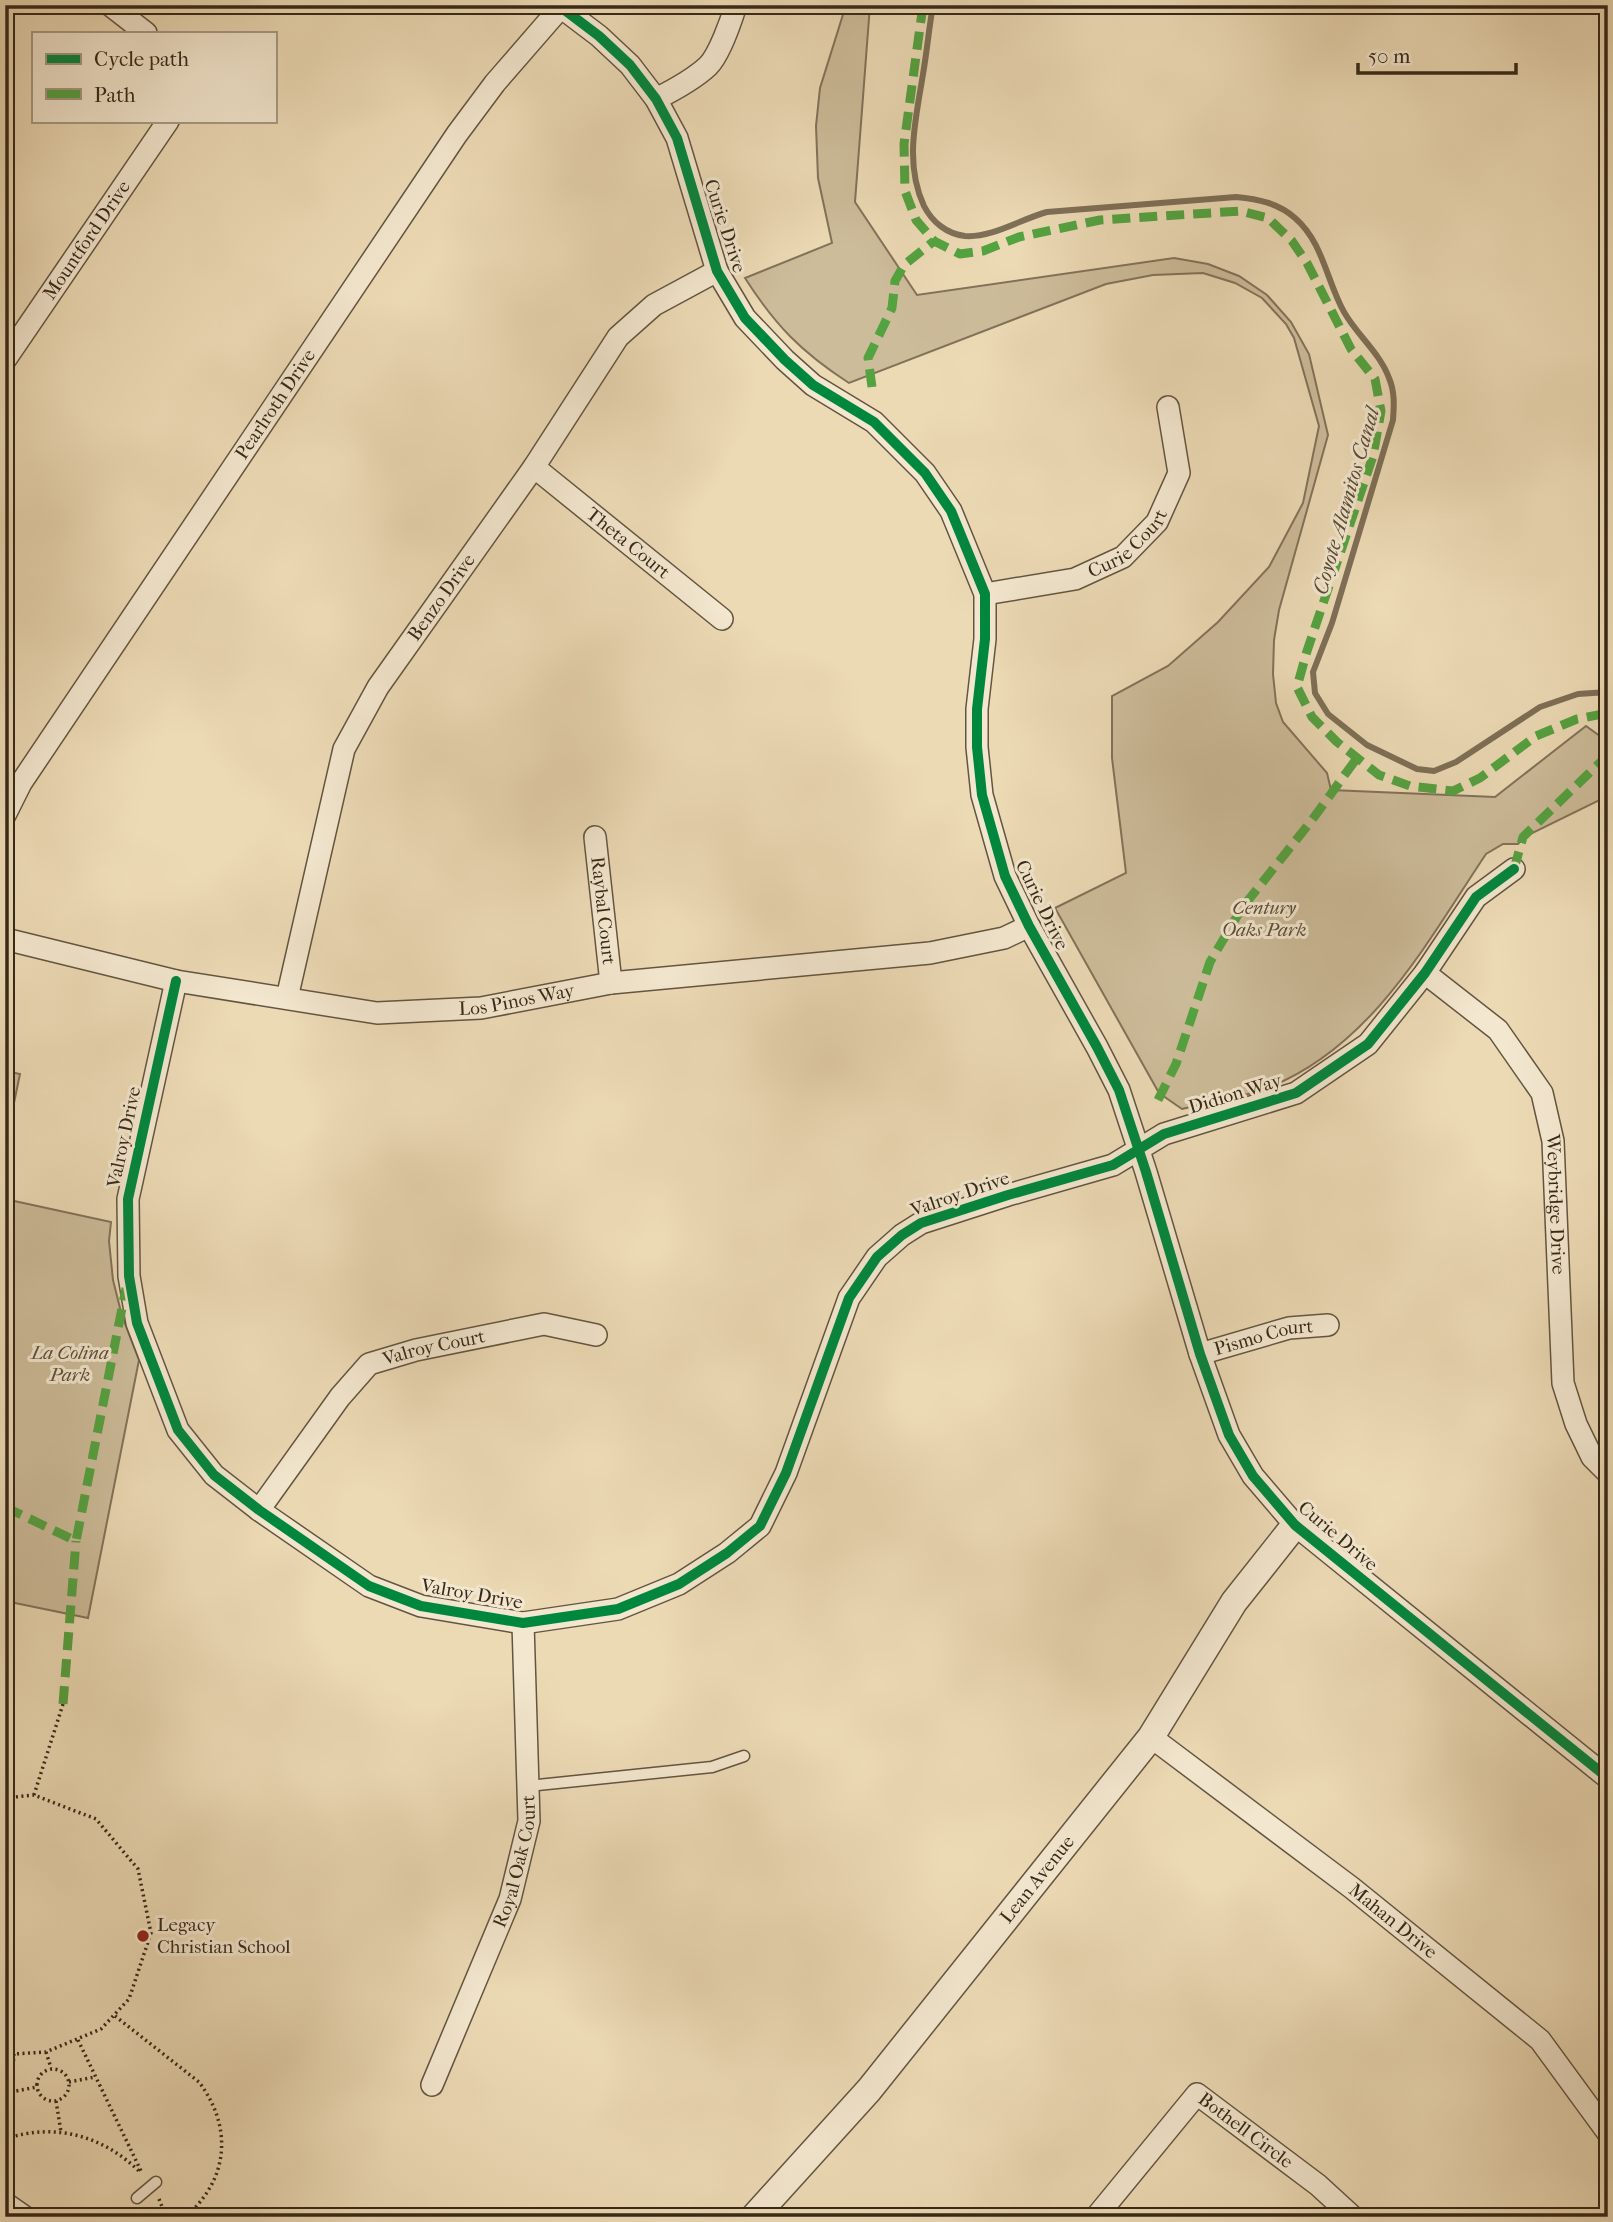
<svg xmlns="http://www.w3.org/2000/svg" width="1613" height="2222" viewBox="0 0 1613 2222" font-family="'IM FELL French Canon',serif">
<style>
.green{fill:#cdbc9a;stroke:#82725a;stroke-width:2}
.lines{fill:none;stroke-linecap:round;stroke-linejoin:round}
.stream{stroke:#7e6f57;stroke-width:6}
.service-casing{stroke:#645540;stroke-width:13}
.minor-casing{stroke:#645540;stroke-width:24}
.tertiary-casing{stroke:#645540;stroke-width:29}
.path{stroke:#362919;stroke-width:3.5;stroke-dasharray:2 3.5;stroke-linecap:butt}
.service{stroke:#f3e7cf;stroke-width:10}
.minor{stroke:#f3e7cf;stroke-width:21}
.tertiary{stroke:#f3e7cf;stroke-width:26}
.quiet{stroke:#53a340;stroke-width:9;stroke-dasharray:18 9;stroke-linecap:butt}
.cycleway-casing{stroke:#f3e7cf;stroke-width:15}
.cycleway{stroke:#00873e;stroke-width:10}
.poi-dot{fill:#8f2418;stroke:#f3e7cf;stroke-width:2.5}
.labels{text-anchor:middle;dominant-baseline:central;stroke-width:6;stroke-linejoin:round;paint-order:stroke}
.street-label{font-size:19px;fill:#362919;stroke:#f3e7cf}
.park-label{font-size:19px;font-style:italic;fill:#5c4e39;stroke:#f3e7cf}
.poi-label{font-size:19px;fill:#362919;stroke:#f3e7cf;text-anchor:start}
.water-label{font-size:21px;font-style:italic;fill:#5a4c38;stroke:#f3e7cf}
</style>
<rect width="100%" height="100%" fill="#ecdab5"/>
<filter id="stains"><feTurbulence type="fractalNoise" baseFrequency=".00286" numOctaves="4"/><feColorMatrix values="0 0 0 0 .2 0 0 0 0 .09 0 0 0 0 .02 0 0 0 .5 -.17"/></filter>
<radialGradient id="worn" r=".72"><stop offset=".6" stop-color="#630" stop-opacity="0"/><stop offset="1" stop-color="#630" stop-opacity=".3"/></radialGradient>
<path class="green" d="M846,5H870L855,202L917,295L1174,258L1208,264L1239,276L1267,295L1291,322L1309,354L1328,435L1279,610L1274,640L1273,674L1276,703L1283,722L1327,773L1331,790L1495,797L1586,726L1608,742V796L1524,837L1518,844H1503L1486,854C1427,942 1373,1045 1270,1087C1243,1098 1210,1102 1182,1109L1159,1093L1055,908L1126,873L1112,758V696L1168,666L1218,622L1269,567L1303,503L1319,426L1294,338L1286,324L1262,298L1235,283L1203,273L1153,275L1106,284L849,383C801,352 775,325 745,278L832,243L818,178L816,126L820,88Z
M5,1071L20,1074L5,1146Z
M5,1199L111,1222L109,1241L113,1280L122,1316L139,1360L88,1618L5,1601Z"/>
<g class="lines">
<path class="stream" d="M933,5C929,28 927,51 923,74C916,119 904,163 924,206C932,222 947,234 965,236C992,238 1021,219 1047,212L1236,197C1258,199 1278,203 1295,218C1323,242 1327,282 1344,312C1357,335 1380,353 1389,378C1395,392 1394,406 1393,420L1332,623L1313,672L1315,693L1328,714L1367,745L1417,769L1434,771L1456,762L1540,707L1578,694L1608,692"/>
<g class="service-casing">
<path id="service" d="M528,1786L712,1767L744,1756
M137,2198L156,2182"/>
</g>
<g class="minor-casing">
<g id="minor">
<path d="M110,5L146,33"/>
<path d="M558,5L599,36L630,65L656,99L677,138L717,271L745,318L785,360L813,385L874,422L925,473L951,511L985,594V639L977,709V747L982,795L1005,876L1029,926L1097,1047L1119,1090L1146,1172L1200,1354L1229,1435L1253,1476L1295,1525L1608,1778"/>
<path d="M656,99C674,90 693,80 708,66C719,55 731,21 736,5"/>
<path id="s1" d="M5,360L168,121"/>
<path id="s2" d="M534,467L722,619"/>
<path id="s3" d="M985,594L1075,579L1123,557L1157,522L1179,473L1168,407"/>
<path id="s4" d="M5,815L21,783L457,134L495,83L561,7"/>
<path id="s5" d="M595,837L611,983"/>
<path id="s6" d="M5,939L176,981L377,1013L481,1008L611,983L930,953L1004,938L1029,926"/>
<path id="s7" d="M1425,973L1498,1030L1542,1093L1553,1141L1563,1383L1576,1424L1592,1457L1608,1473"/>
<path d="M176,981L128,1199L129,1276L137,1323L178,1430L214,1475L259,1510L369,1586L421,1606L523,1623L618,1609L679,1584L727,1553L760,1526L786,1473L849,1298L877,1257L902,1235L921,1223L1008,1195L1113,1165L1164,1134L1296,1093L1368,1044L1425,973L1476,897L1514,869"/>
<path id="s8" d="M287,998L344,749L378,687L534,467L618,337L654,305L717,271"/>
<path id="s9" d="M1200,1354L1289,1328L1328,1325"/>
<path id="s10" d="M259,1510L340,1397L369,1364L416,1350L544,1324L596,1335"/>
<path id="s11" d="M1151,1737L1352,1888L1540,2040L1608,2133"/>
<path id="s12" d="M432,2085L510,1899L529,1821L523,1623"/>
<path d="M5,2203L25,2217"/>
<path id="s13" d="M1096,2217L1197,2094L1318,2185L1353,2217"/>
</g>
</g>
<g class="tertiary-casing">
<g id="tertiary">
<path id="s14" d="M754,2217L869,2090L1151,1737L1234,1602L1295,1525"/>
</g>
</g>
<path class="path" d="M34,1795L63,1704
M5,1798L34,1795L96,1819L138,1869L151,1933L129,1999L101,2029L46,2052L14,2054L5,2051
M115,2016L199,2082C233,2127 229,2180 185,2217
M78,2040L141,2171
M46,2052L51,2068
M37 2085a16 16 0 1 1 32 0a16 16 0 1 1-32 0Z
M69,2082L95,2077
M11,2092L37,2087
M56,2101L61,2132
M8,2138L14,2054
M5,2139C56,2122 104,2136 141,2173
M159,2199L166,2217"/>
<use href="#service" class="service"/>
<use href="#minor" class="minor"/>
<use href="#tertiary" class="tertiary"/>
<path class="quiet" d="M923,5L904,144L905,191L916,220L934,241L960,254L983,251L1019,237L1100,220L1241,211L1268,218L1292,241L1307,263L1351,349L1375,379L1381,411L1373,456L1307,651L1297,687L1312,717L1337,742L1379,775L1410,786L1453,791L1480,778L1536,736L1577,719L1608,713
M872,387L868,358L892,308L895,281L904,265L934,241
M1514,869L1523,837L1608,755
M1158,1100L1176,1064L1210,962L1242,908L1312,820L1357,758
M5,1507L76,1541L126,1288
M63,1704L76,1541"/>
<g class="cycleway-casing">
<path id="cycleway" d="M558,5L599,36L630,65L656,99L677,138L717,271L745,318L785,360L813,385L874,422L925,473L951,511L985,594V639L977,709V747L982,795L1005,876L1029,926L1097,1047L1119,1090L1146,1172L1200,1354L1229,1435L1253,1476L1295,1525L1608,1778
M176,981L128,1199L129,1276L137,1323L178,1430L214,1475L259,1510L369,1586L421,1606L523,1623L618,1609L679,1584L727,1553L760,1526L786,1473L849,1298L877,1257L902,1235L921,1223L1008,1195L1113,1165L1164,1134L1296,1093L1368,1044L1425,973L1476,897L1514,869"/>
</g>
<use href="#cycleway" class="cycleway"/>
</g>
<circle class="poi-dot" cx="143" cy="1936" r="7"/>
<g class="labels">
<g class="street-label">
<text transform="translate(725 226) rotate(72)">Curie Drive</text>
<text stroke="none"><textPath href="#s1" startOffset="145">Mountford Drive</textPath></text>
<text stroke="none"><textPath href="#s4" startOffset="492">Pearlroth Drive</textPath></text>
<text stroke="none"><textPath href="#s3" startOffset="156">Curie Court</textPath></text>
<text stroke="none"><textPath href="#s2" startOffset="121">Theta Court</textPath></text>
<text stroke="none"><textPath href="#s8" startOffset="436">Benzo Drive</textPath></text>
<text transform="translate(1042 905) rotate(64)">Curie Drive</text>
<text stroke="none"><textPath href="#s5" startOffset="74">Raybal Court</textPath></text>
<text stroke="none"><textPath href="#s6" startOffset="520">Los Pinos Way</textPath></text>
<text transform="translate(1235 1094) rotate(-17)">Didion Way</text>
<text transform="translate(124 1137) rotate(-78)">Valroy Drive</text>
<text transform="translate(960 1194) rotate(-19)">Valroy Drive</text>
<text stroke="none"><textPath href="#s7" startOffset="282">Weybridge Drive</textPath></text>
<text stroke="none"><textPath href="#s9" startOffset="66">Pismo Court</textPath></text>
<text stroke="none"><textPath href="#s10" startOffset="250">Valroy Court</textPath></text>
<text transform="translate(1338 1536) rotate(40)">Curie Drive</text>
<text transform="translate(472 1594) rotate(10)">Valroy Drive</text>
<text stroke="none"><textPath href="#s12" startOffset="240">Royal Oak Court</textPath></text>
<text stroke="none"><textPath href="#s14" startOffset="441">Lean Avenue</textPath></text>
<text stroke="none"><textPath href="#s11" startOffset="304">Mahan Drive</textPath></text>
<text stroke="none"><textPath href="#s13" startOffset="220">Bothell Circle</textPath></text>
</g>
<g class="park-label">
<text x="1264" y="908">Century<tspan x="1264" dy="22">Oaks Park</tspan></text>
<text x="70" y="1353">La Colina<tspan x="70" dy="22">Park</tspan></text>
</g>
<g class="poi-label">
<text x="157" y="1925">Legacy<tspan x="157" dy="22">Christian School</tspan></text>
</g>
<g class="water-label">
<text transform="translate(1346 501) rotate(-74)">Coyote Alamitos Canal</text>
</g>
</g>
<rect width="1613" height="2222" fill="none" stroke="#ecdab5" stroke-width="28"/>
<rect x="7" y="7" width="1599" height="2208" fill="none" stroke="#362919" stroke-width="3.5"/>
<rect x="14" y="14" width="1585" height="2194" fill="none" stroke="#362919" stroke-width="2"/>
<rect x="32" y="32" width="245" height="91" fill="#f3e7cf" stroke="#a79b86" stroke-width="2"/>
<rect x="46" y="54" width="35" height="10" fill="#00873e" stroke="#a79b86" stroke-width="2"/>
<text x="94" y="66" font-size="21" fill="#362919">Cycle path</text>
<rect x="46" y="89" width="35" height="10" fill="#53a340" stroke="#a79b86" stroke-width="2"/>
<text x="94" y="102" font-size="21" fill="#362919">Path</text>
<path d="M1358 63v10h158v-10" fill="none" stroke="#362919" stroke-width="3.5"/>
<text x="1368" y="63" font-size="21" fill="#362919" stroke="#f3e7cf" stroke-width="5" paint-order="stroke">50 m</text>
<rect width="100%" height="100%" filter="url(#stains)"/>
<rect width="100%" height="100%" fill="url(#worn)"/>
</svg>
